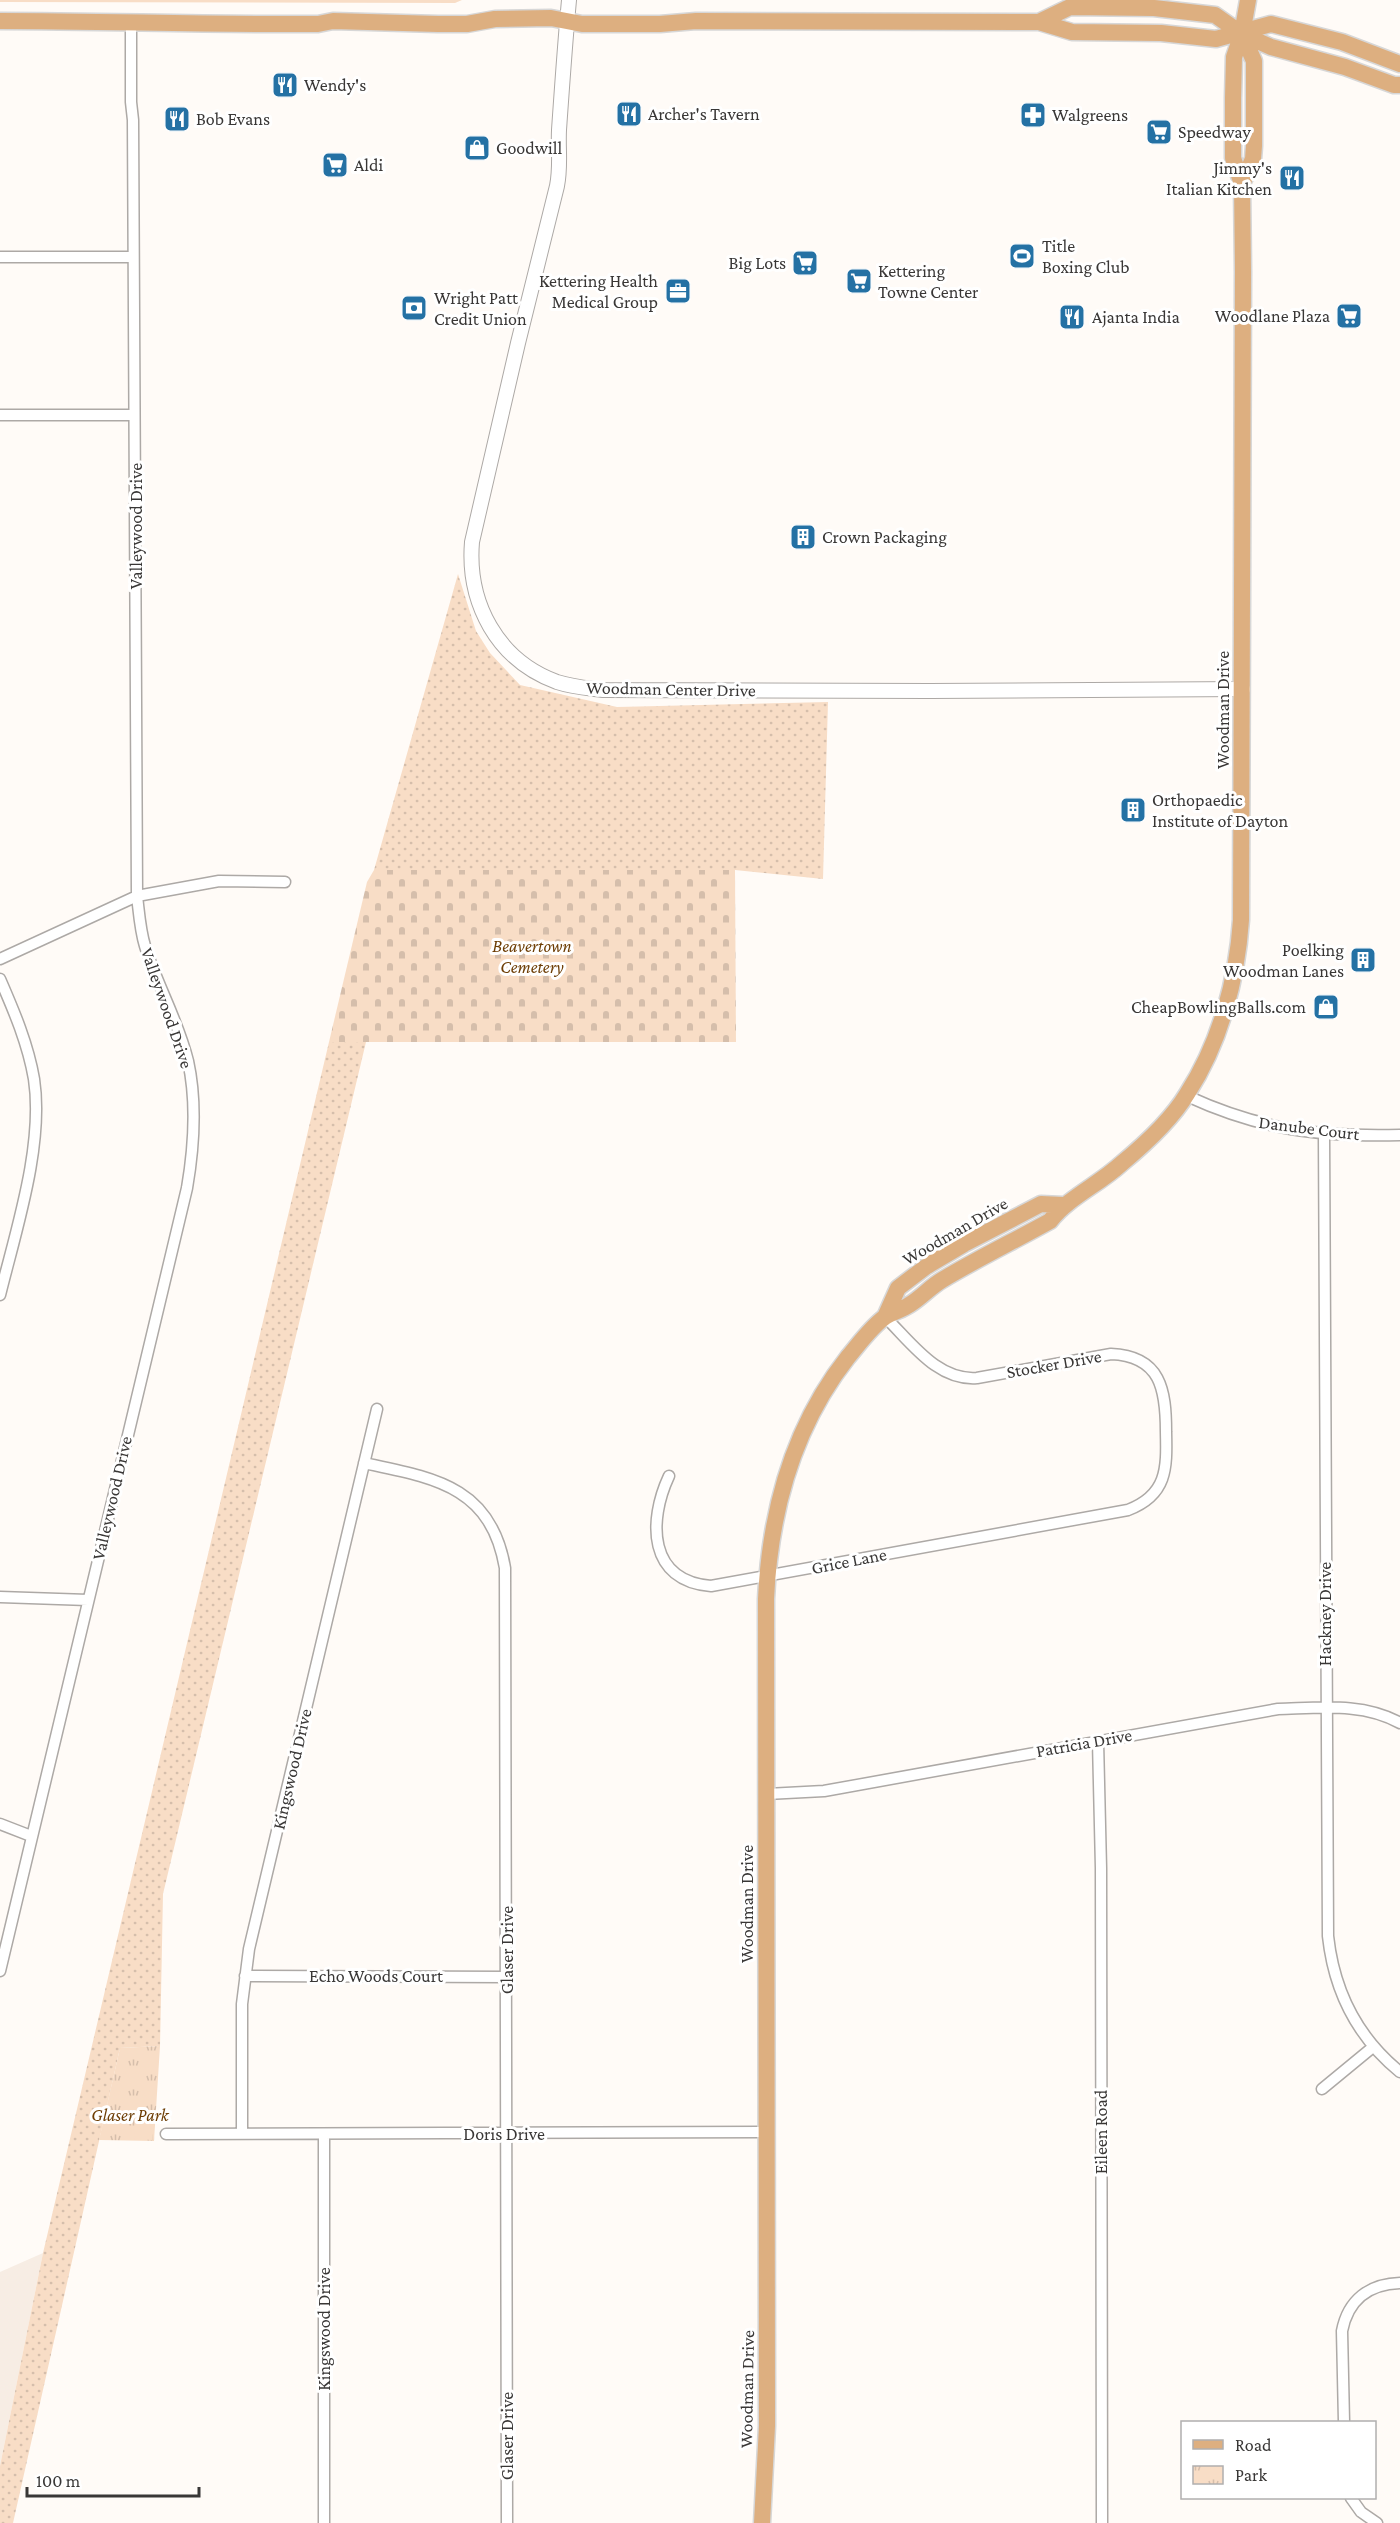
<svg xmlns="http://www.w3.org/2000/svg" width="1400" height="2523" viewBox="0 0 1400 2523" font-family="'Crimson Pro',serif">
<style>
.built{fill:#f7ede4}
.grass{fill:url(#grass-dots)}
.cemetery{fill:url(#cemetery-stones)}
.park{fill:url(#park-tufts)}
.pitch{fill:#f8ddc6}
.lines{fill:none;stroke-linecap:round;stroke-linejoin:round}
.minor-casing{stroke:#ada9a6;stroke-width:13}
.tertiary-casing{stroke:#ada9a6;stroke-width:16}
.primary-casing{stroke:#d7d7d7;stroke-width:19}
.minor{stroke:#fff;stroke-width:10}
.tertiary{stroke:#fff;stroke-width:14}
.primary{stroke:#ddaf80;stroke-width:16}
.labels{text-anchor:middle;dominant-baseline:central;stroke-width:6;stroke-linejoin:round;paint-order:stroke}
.poi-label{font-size:18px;fill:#393736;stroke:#fff;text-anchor:start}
.street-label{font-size:18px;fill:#393736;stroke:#fff}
.park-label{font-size:18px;font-style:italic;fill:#6d3d04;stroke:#fff}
</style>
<defs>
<pattern id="grass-dots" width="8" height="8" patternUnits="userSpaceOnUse" patternTransform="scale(1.5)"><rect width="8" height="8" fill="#f8ddc6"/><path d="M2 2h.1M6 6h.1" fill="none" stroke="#d5beab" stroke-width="1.8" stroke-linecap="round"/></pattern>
<pattern id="cemetery-stones" width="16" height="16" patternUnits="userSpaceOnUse" patternTransform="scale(1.5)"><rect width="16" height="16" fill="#f8ddc6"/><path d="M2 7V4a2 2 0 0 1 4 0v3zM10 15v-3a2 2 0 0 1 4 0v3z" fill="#d5beab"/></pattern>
<pattern id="park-tufts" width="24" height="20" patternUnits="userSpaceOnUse" patternTransform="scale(1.5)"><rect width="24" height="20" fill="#f8ddc6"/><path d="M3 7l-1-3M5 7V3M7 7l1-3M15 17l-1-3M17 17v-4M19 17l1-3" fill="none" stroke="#d5beab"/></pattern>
</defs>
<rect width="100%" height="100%" fill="#fffbf7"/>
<path class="built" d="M43,2253L0,2466V2272Z"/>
<path class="grass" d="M458,574L476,631L490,653L520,685L617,707L828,702L823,879L735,870H374Z
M329,1042H366L163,1894L160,2046L120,2048L13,2523H0V2466L43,2253Z"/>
<path class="cemetery" d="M374,870H735L736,1042H329L367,882Z"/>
<path class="park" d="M0,0H462L455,3L0,2Z
M160,2046L154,2141L99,2140L120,2048Z"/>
<path class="pitch" d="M135,2122L153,2123L152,2140L134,2139Z"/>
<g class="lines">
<g class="minor-casing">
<path id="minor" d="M0,257H133
M0,415H134
M0,959L137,896L219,881L285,882
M0,979C14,1011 28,1044 34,1079C44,1145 16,1230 0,1295
M1187,1096C1261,1130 1319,1137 1400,1135
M1324,1134L1328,1936C1334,1991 1357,2037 1400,2072
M364,1463C434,1478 491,1486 505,1568L507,2523
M669,1476C648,1521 648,1581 711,1586L1128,1510C1167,1495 1167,1469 1166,1432C1166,1390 1161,1356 1111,1354L977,1378C937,1381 911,1342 885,1317
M0,1597L88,1600
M1098,1741L1101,1868L1102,2523
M767,1794L824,1791L1278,1709C1319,1708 1363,1702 1400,1723
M0,1824L31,1836
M0,1971L187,1188C194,1147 197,1102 188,1061C178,1020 157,985 145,946C140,930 139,912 137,896L133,120L131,102V22
M245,1976L507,1977
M1322,2089L1373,2047
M166,2134L767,2132
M242,2134V2004L249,1949L377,1409
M1344,2422L1342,2331C1348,2300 1369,2284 1400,2283
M1351,2498L1361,2512L1377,2523
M324,2523V2135"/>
</g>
<g class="tertiary-casing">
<path id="tertiary" d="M569,0C565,43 562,87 559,130C558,150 561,166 557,186L518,343L472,542C467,603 497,660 557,682C572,687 587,688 603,690L930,691L1243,689"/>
</g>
<g class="primary-casing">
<path id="primary" d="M0,21C106,21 212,25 318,24L333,21L438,24H467L495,19L551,18L582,24H660L696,21L1039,22L1072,32L1161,33L1216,39L1271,24L1342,42L1400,64
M1039,22L1070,7L1154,8L1215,15L1242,34L1271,47L1345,67L1394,85H1400
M1242,184L1253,159L1254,146V61L1242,34
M885,1317L898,1288L927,1266L964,1244L1041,1204L1063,1205
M762,2523L767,2426L766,1599C770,1511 793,1427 848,1357C859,1344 871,1327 885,1317C892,1312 902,1310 909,1305C921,1298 930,1287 942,1280C977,1259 1014,1241 1050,1221C1069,1197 1098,1185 1121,1164C1144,1145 1172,1119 1187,1094C1220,1043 1237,980 1241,920L1243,271L1242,184L1233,158V98L1234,57L1242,34L1248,0"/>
</g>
<use href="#minor" class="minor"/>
<use href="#tertiary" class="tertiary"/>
<use href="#primary" class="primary"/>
</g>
<defs>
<g id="restaurant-square" transform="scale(1.35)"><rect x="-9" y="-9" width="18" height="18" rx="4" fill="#2471a4" stroke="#fff"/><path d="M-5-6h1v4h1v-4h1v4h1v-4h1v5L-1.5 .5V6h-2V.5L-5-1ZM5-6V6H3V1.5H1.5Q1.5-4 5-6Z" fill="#fff"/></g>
<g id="pharmacy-square" transform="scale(1.35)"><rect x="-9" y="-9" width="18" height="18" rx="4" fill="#2471a4" stroke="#fff"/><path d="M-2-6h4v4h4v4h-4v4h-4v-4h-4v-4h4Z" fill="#fff"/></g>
<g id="supermarket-square" transform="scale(1.35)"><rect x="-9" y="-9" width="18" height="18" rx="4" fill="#2471a4" stroke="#fff"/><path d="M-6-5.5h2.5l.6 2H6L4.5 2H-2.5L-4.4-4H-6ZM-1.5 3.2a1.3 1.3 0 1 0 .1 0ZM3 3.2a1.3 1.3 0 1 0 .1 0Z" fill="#fff"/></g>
<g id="shop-square" transform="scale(1.35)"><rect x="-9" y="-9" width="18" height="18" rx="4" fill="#2471a4" stroke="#fff"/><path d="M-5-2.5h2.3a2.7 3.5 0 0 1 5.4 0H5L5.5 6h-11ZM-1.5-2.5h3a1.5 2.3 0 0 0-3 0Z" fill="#fff"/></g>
<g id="stadium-square" transform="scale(1.35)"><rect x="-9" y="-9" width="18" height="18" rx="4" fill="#2471a4" stroke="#fff"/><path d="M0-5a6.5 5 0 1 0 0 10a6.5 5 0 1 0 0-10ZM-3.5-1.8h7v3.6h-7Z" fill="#fff"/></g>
<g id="office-square" transform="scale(1.35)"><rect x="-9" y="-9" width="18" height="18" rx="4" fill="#2471a4" stroke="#fff"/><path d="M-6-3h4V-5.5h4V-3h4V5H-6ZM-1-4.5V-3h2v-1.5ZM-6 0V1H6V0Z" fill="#fff"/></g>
<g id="bank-square" transform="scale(1.35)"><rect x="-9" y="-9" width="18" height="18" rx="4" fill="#2471a4" stroke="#fff"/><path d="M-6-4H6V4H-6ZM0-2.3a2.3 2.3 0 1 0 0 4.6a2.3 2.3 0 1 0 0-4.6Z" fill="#fff"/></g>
<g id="building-square" transform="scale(1.35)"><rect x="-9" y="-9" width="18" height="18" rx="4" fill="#2471a4" stroke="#fff"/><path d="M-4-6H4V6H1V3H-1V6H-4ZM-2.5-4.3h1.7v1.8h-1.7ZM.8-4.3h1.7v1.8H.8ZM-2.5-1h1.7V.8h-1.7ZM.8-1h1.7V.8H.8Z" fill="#fff"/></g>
</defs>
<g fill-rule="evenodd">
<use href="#restaurant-square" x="285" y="85"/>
<use href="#restaurant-square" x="629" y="114"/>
<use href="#pharmacy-square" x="1033" y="115"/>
<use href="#restaurant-square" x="177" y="119"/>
<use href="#supermarket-square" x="1159" y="132"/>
<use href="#shop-square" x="477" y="148"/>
<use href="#supermarket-square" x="335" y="165"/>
<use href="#restaurant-square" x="1292" y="178"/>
<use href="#stadium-square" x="1022" y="256"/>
<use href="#supermarket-square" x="805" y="263"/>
<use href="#supermarket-square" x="859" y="281"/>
<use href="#office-square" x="678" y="291"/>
<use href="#bank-square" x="414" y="308"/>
<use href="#supermarket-square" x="1349" y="316"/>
<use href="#restaurant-square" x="1072" y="317"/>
<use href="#building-square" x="803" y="537"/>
<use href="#building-square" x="1133" y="810"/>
<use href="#building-square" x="1363" y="960"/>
<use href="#shop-square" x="1326" y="1007"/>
</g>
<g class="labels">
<g class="poi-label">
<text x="304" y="85">Wendy's</text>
<text x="648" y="114">Archer's Tavern</text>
<text x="1052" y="115">Walgreens</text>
<text x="196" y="119">Bob Evans</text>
<text x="1178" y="132">Speedway</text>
<text x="496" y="148">Goodwill</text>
<text x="354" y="165">Aldi</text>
<text x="1272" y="168" text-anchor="end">Jimmy's<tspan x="1272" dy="21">Italian Kitchen</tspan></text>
<text x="1042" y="246">Title<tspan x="1042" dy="21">Boxing Club</tspan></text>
<text x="786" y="263" text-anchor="end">Big Lots</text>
<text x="878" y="271">Kettering<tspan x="878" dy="21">Towne Center</tspan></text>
<text x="658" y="281" text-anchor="end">Kettering Health<tspan x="658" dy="21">Medical Group</tspan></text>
<text x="434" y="298">Wright Patt<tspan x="434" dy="21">Credit Union</tspan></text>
<text x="1330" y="316" text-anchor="end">Woodlane Plaza</text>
<text x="1092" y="317">Ajanta India</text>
<text x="822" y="537">Crown Packaging</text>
<text x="1152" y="800">Orthopaedic<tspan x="1152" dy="21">Institute of Dayton</tspan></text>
<text x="1344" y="950" text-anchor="end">Poelking<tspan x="1344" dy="21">Woodman Lanes</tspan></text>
<text x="1306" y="1007" text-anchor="end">CheapBowlingBalls.com</text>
</g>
<g class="street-label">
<text transform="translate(136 526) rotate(-90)">Valleywood Drive</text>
<text transform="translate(671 689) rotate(1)">Woodman Center Drive</text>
<text transform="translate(1223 710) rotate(-90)">Woodman Drive</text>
<text transform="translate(167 1008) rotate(71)">Valleywood Drive</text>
<text transform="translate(1309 1128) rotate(7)">Danube Court</text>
<text transform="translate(955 1231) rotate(-30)">Woodman Drive</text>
<text transform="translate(1054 1364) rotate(-10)">Stocker Drive</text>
<text transform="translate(112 1498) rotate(-77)">Valleywood Drive</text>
<text transform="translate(849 1561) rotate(-11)">Grice Lane</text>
<text transform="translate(1325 1614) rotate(-90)">Hackney Drive</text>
<text transform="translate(1084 1743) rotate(-10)">Patricia Drive</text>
<text transform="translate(292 1769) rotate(-77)">Kingswood Drive</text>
<text transform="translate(747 1904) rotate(-90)">Woodman Drive</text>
<text transform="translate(507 1950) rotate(-90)">Glaser Drive</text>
<text x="376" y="1976">Echo Woods Court</text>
<text transform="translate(1101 2132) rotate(-90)">Eileen Road</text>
<text x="504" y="2134">Doris Drive</text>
<text transform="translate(324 2329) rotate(-90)">Kingswood Drive</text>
<text transform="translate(747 2389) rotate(-89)">Woodman Drive</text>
<text transform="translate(507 2436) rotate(-90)">Glaser Drive</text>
</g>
<g class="park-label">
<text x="532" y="946">Beavertown<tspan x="532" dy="21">Cemetery</tspan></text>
<text x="130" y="2115">Glaser Park</text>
</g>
</g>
<rect x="1181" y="2421" width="195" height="78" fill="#ffffff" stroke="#b0afaf" stroke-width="1.5"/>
<rect x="1193" y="2440" width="30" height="9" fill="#ddaf80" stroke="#b0afaf" stroke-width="1.5"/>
<text x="1235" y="2451" font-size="18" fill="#393736">Road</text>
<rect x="1193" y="2466" width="30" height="18" fill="url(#park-tufts)" stroke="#b0afaf" stroke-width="1.5"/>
<text x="1235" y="2481" font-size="18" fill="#393736">Park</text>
<path d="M27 2487v9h172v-9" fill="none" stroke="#393736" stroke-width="3"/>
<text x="36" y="2487" font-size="18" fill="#393736" stroke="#ffffff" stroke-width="4.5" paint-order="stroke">100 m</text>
</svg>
